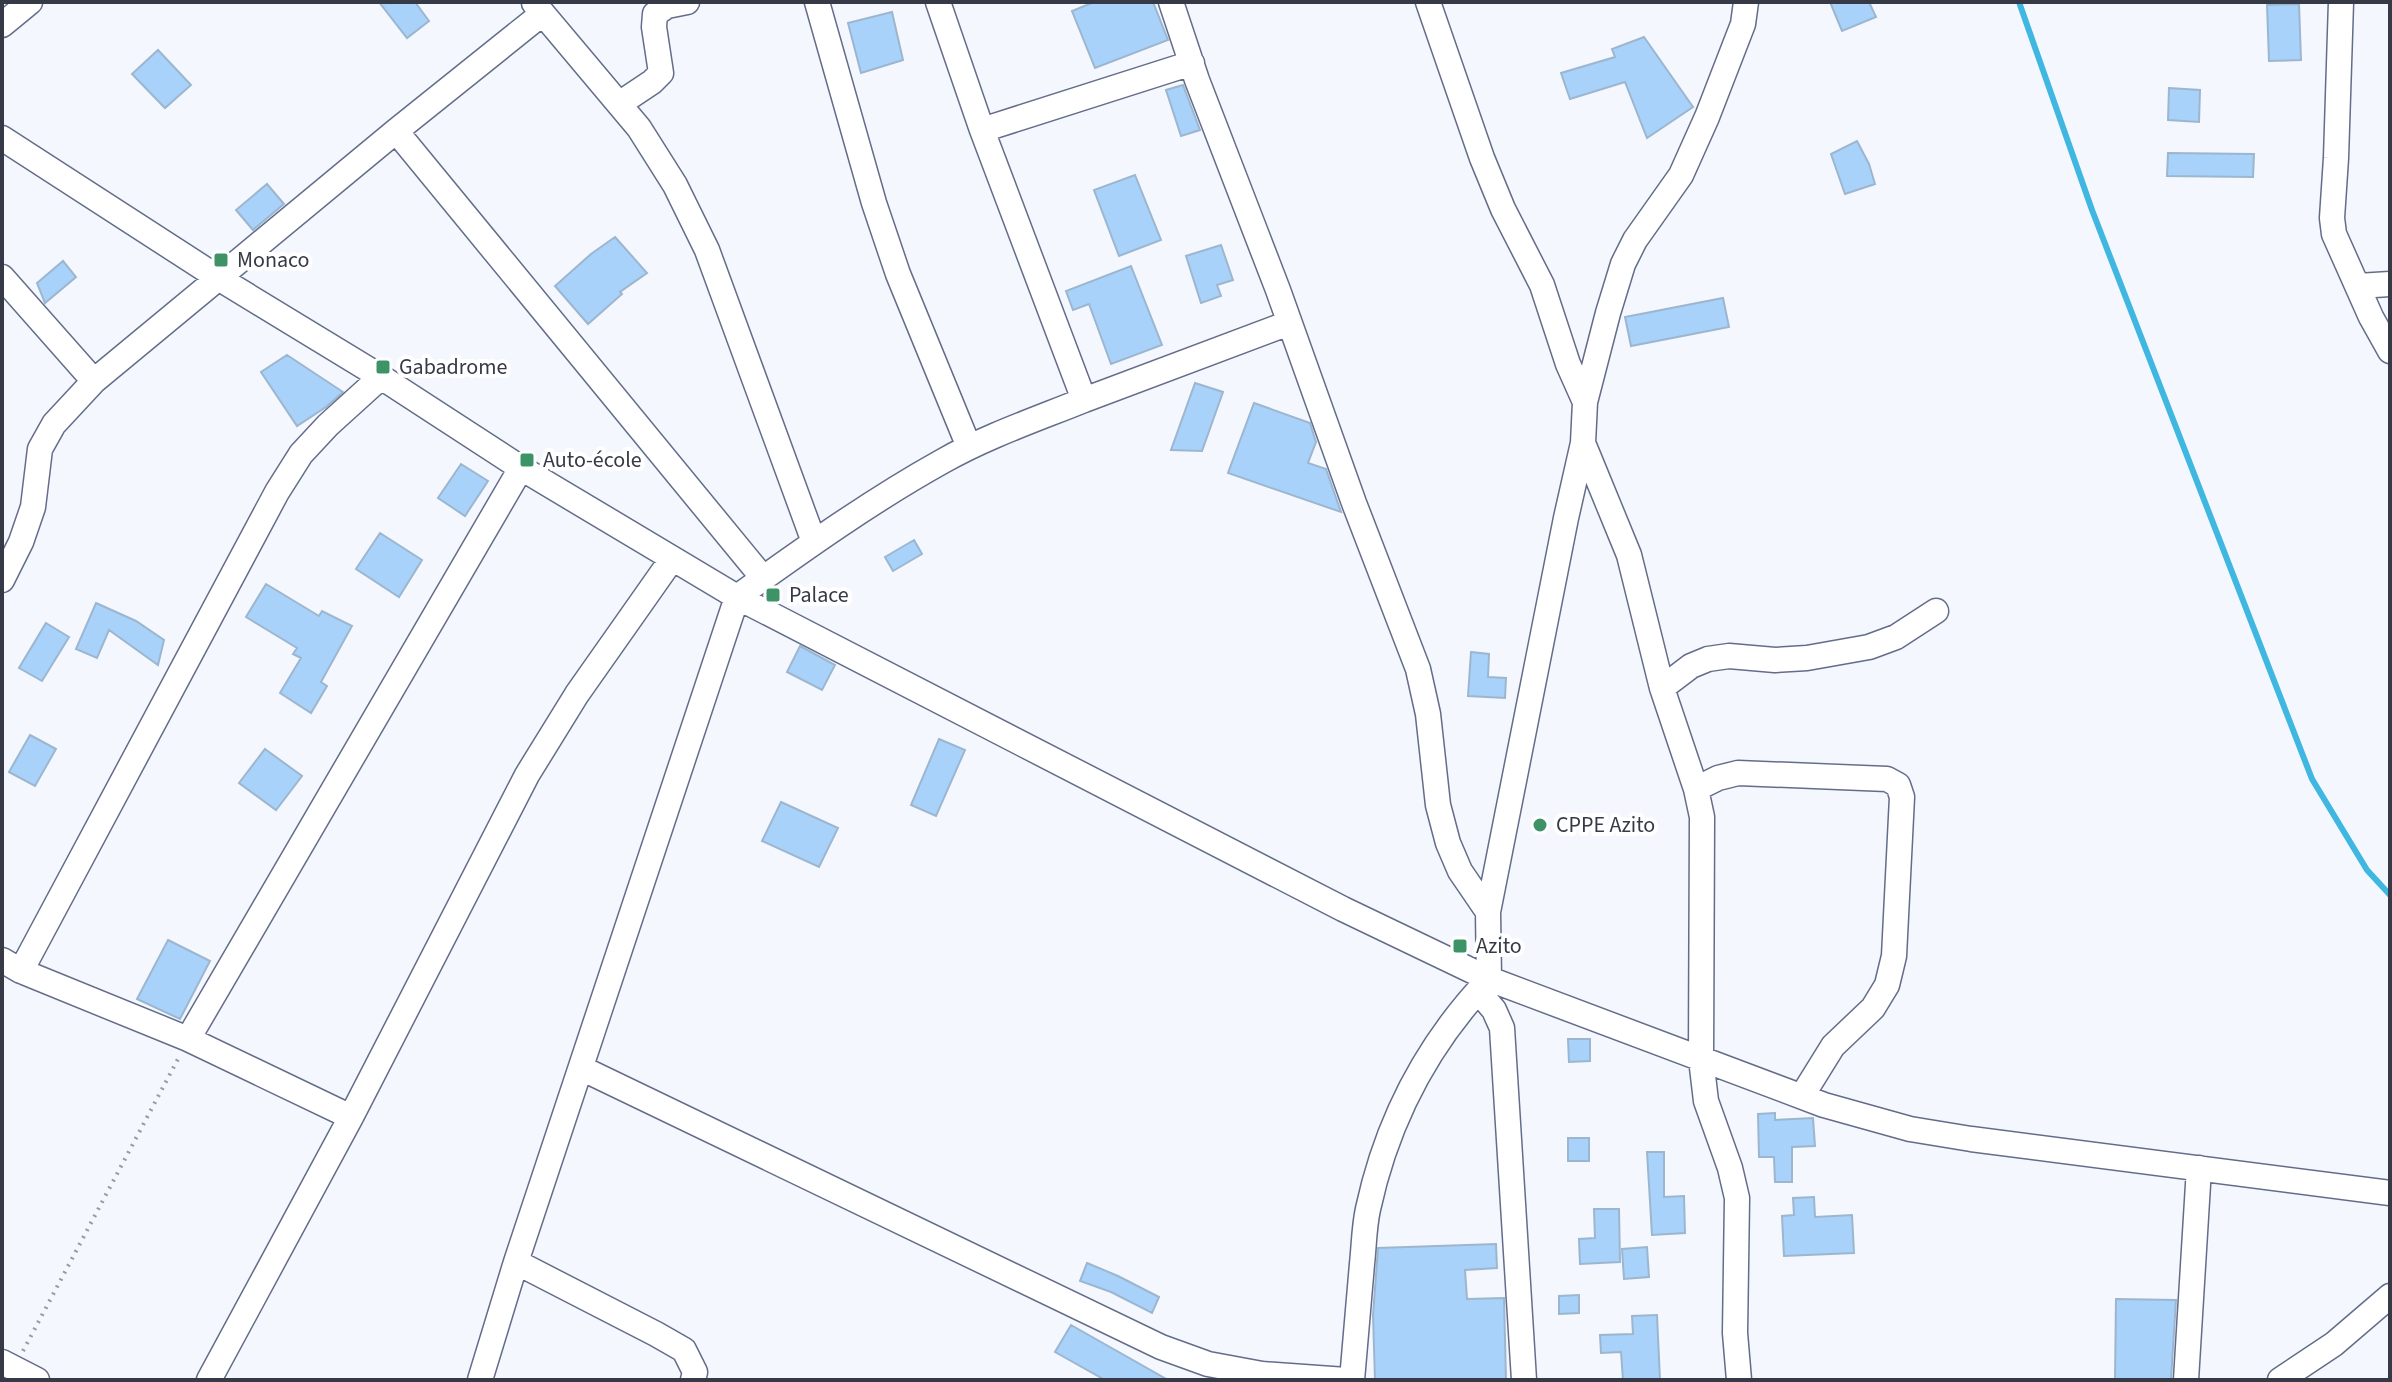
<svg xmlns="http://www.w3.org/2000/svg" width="2392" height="1382" viewBox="0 0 2392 1382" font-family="'Source Sans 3',sans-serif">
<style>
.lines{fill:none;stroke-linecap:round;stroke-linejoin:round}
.stream{stroke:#3fb7e0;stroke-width:6}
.building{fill:#a8d2fa;stroke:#9cb6cf;stroke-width:2}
.minor-casing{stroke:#636d89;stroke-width:27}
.path{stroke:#989ba4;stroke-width:4;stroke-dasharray:2 6;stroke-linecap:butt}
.minor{stroke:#fff;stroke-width:24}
.poi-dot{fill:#3d9366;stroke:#fff;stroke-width:3}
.labels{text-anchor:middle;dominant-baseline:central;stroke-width:8;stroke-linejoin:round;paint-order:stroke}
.poi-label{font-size:22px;fill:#363a47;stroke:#fff;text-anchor:start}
</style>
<rect width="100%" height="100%" fill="#f4f7fd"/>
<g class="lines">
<path class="stream" d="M2019,2L2092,210L2312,779L2367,870L2390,895"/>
</g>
<path class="building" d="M379,2H415L429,21L407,38Z
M1094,2H1153L1168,40L1095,68L1072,11Z
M1830,2H1869L1876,17L1842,31Z
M2299,4L2301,60L2269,61L2267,5Z
M892,12L903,60L861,73L848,23Z
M1644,37L1693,107L1647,138L1625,82L1570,99L1561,73L1615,57L1612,49Z
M158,50L191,85L165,108L132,74Z
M1183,85L1200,130L1181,136L1166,90Z
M2169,88L2200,90L2199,122L2168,120Z
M1857,141L1869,164L1875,184L1845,194L1831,154Z
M2168,153L2254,154L2253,177L2167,176Z
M1135,175L1161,240L1119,256L1094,190Z
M267,184L284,204L253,230L236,210Z
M615,237L647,273L620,292L622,294L588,324L555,286L591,254Z
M1221,245L1233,280L1217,285L1221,296L1201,303L1186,256Z
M63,261L76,277L45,303L37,283Z
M1131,266L1162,345L1111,364L1089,304L1073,310L1066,291Z
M1723,298L1729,327L1631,346L1625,317Z
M287,355L343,392L326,407L297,426L261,372Z
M1195,383L1223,392L1202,451L1171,450Z
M1254,403L1310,423L1316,442L1308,463L1326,469L1341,512L1228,473Z
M461,464L488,481L465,516L438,498Z
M380,533L422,560L399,597L356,569Z
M914,540L922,554L893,571L885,557Z
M266,584L319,616L322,611L352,626L321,682L327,686L311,713L280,693L301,658L293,654L297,648L246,617Z
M96,603L136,621L164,640L158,665L109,630L97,658L76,649Z
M46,623L69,637L42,681L19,668Z
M800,646L835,665L822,690L787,672Z
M1471,652L1489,654L1488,677L1506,678L1505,698L1468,696Z
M30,735L56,749L35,786L9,772Z
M939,739L965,750L936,816L911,805Z
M265,749L302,776L276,810L239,783Z
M781,802L838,828L819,867L762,841Z
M168,940L210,961L180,1019L137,999Z
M1568,1039H1590V1061L1569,1062Z
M1775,1113V1120L1813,1118L1815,1146L1792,1147V1182H1775L1774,1157H1759L1758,1114Z
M1568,1138H1589V1161H1568Z
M1647,1152H1664V1197L1684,1196L1685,1233L1652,1235Z
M1814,1197L1815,1217L1852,1215L1854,1253L1784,1256L1782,1216L1794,1215L1793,1198Z
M1594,1209H1619L1620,1262L1580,1264L1579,1239L1595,1238Z
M1496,1244L1497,1268L1465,1270L1467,1299L1504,1298L1506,1380H1375L1373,1315L1378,1248Z
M1647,1247L1649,1277L1624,1279L1622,1249Z
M1087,1263L1118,1276L1159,1297L1152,1313L1111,1292L1080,1281Z
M1579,1295V1313L1559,1314V1296Z
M2116,1299L2176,1300L2171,1380H2115Z
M1657,1315L1660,1380H1623L1621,1352L1601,1353L1600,1335L1633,1334L1632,1316Z
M1071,1325L1168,1380H1105L1055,1352Z"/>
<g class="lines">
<g class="minor-casing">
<path id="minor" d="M817,2L874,203L898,274L969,447
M938,2L982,130L1084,400L1289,323
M1171,2L1197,80L1278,290L1354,503L1418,669L1428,714L1438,805L1448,843L1460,871L1488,912
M1428,2L1482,158L1503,209L1542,285L1568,364L1585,402
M2341,2L2336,158L2332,218L2334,234L2371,317L2390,351
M534,3L639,128L675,185L707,250L814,542
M2,25L30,2
M619,104L652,82L661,73L654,27L655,14L667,6L687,2
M982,130L1192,63
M396,131L763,578
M2,138L220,279L381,377L521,468L737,597L1343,909L1489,979L1824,1105L1910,1129L1971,1139L2390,1193
M2,277L94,381
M2358,286L2390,284
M1583,443L1629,555L1662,688L1696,789L1702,817L1701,1059L1706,1101L1730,1168L1737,1198L1735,1333L1739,1380
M2,580L21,542L33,507L40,449L54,424L94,381L396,131L542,14
M1662,688L1691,666L1708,659L1729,656L1775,660L1807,658L1869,647L1896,637L1936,611
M1696,789L1718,778L1738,773L1887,779L1898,785L1902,797L1894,956L1887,985L1873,1008L1833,1046L1802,1096
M2,960L21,971L188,1039L351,1117
M21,971L277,492L301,454L328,425L381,377
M1478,991L1494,1010L1502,1028L1524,1380
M188,1039L521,468
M581,1068L1161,1347L1208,1364L1262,1374L1346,1380
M516,1262L656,1334L684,1350L695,1372L693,1380
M2,1362L37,1380
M209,1380L351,1117L527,775L577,694L672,559
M480,1380L516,1262L737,597C804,549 871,501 943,461C987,436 1037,419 1084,400
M1352,1380C1355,1341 1359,1303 1362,1264C1364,1246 1364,1227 1368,1209C1387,1121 1427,1044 1489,979L1488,912L1566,518L1583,443L1585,402L1608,313L1623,264L1635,240L1681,175L1707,117L1743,24L1746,2
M2186,1380L2199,1168
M2280,1380L2334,1344L2390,1296"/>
</g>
<path class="path" d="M23,1351L178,1059"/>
<use href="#minor" class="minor"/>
</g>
<g class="poi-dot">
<rect x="213" y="252" width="16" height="16" rx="4"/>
<rect x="375" y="359" width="16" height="16" rx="4"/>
<rect x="519" y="452" width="16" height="16" rx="4"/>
<rect x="765" y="587" width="16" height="16" rx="4"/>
<circle cx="1540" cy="825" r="8"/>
<rect x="1452" y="938" width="16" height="16" rx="4"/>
</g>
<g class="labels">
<g class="poi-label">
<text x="237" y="260">Monaco</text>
<text x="399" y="367">Gabadrome</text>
<text x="543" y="460">Auto-école</text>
<text x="789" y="595">Palace</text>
<text x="1556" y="825">CPPE Azito</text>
<text x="1476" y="946">Azito</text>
</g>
</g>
<rect width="2392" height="1382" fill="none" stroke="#363a47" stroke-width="8"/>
</svg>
